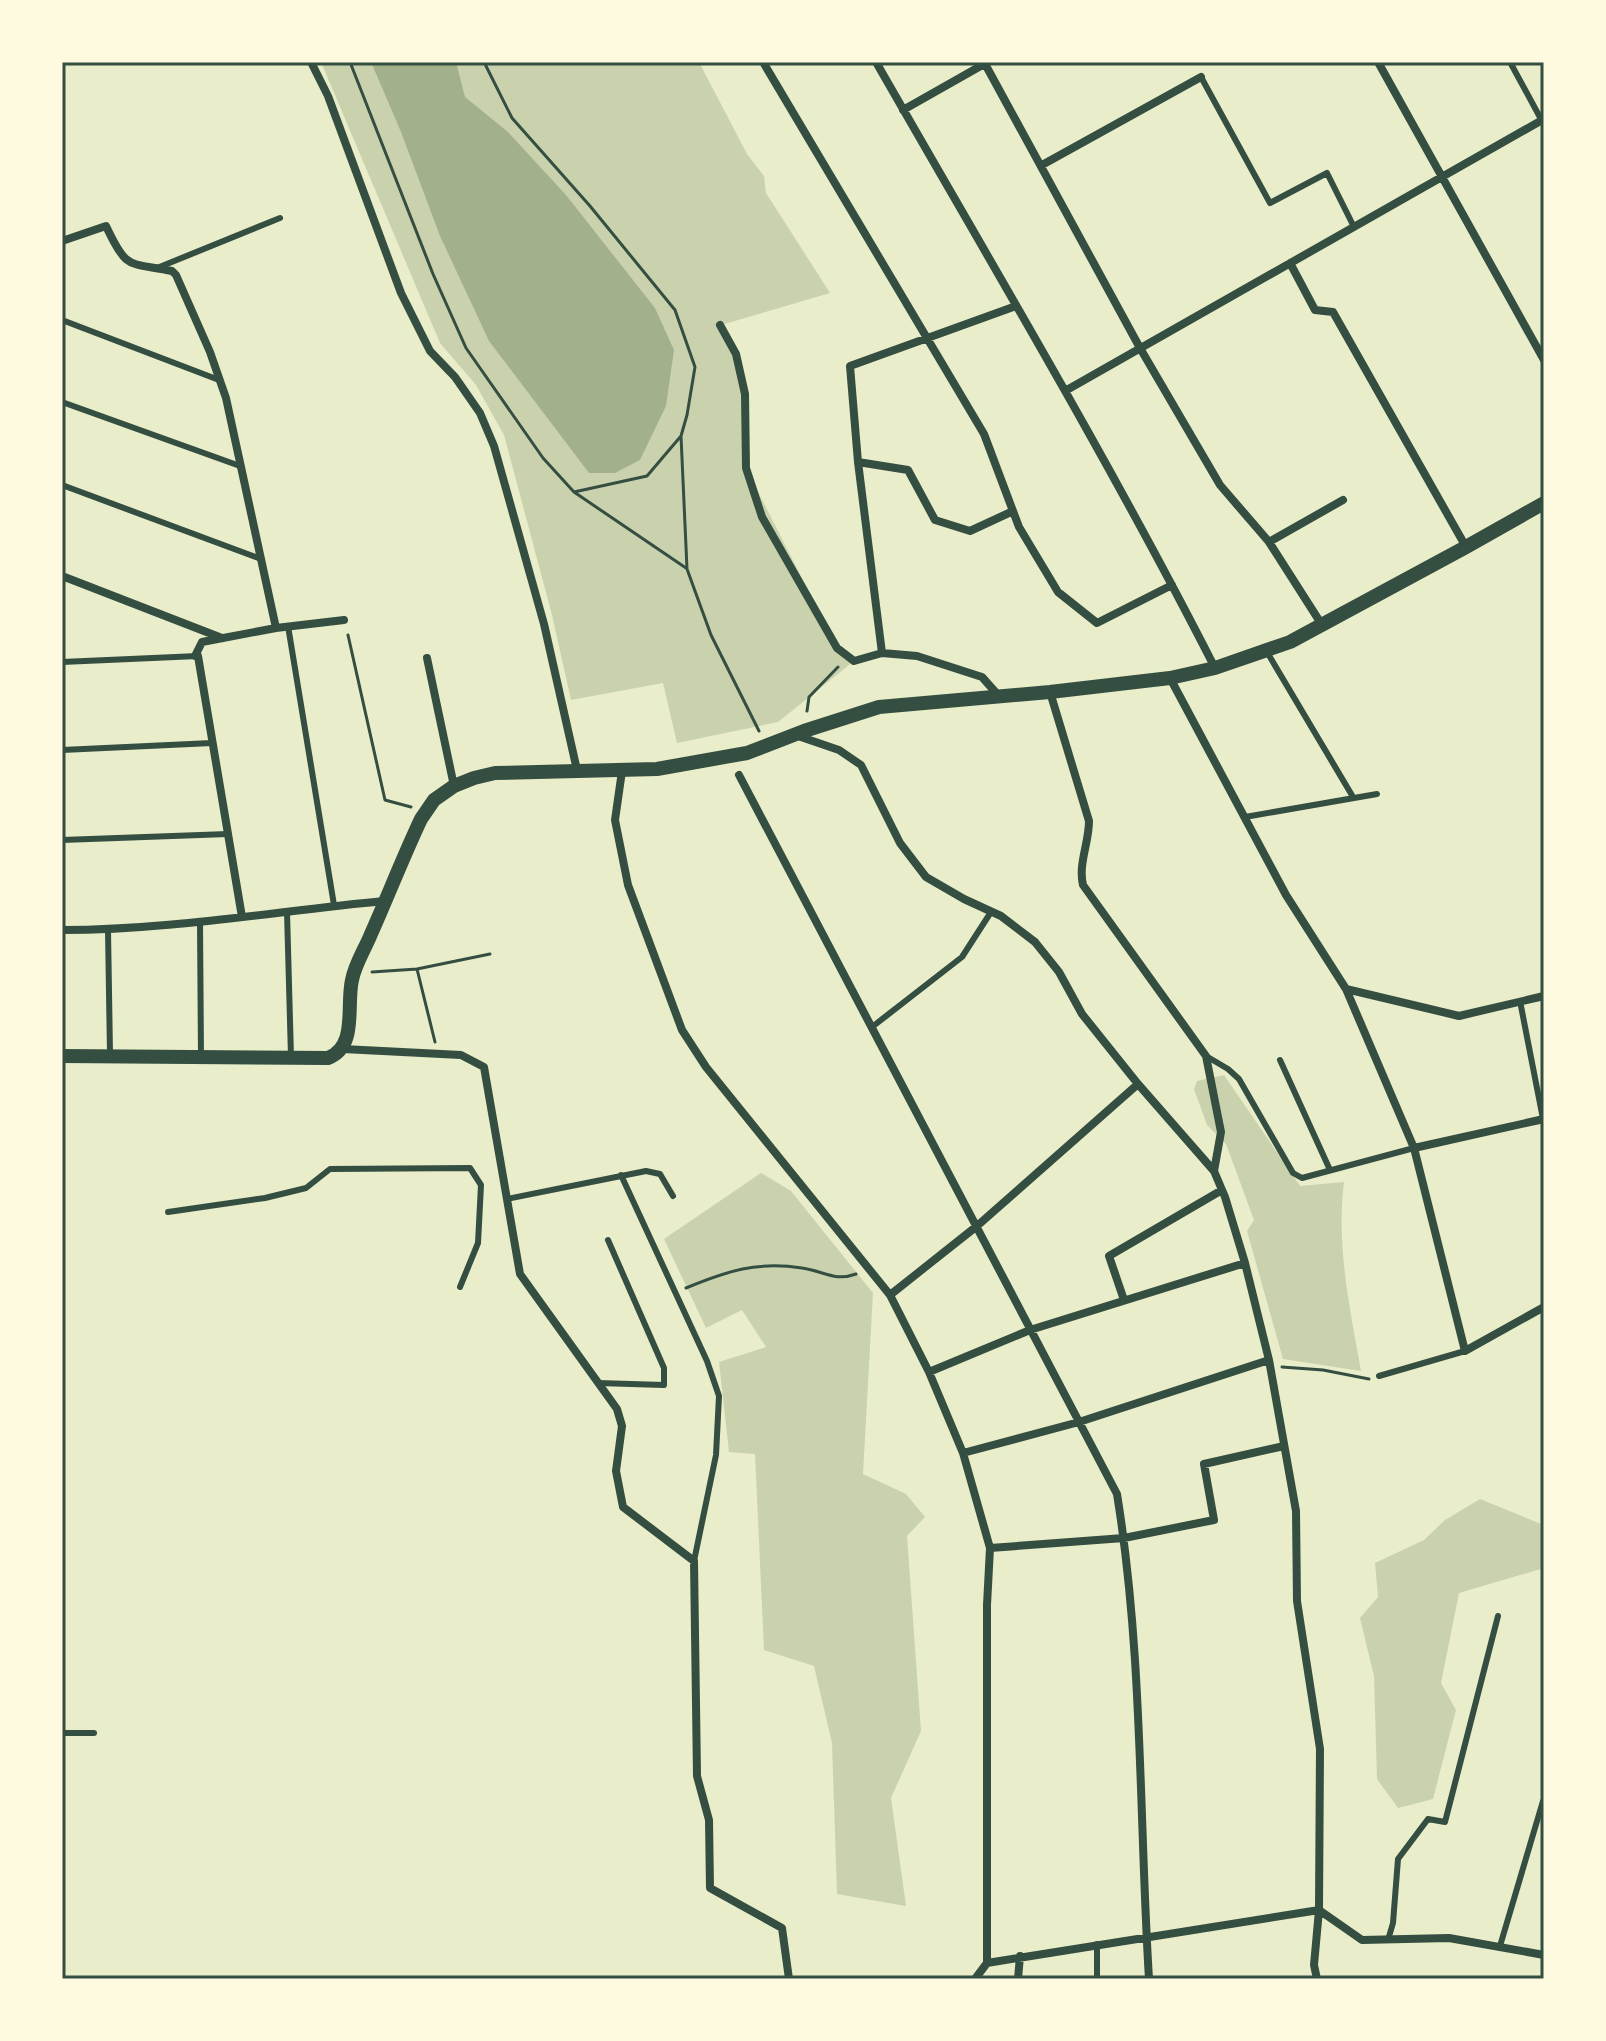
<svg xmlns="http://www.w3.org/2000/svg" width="1606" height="2041" viewBox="0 0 1606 2041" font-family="'Roboto Condensed',sans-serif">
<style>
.green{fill:#cad2ad}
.water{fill:#a3b18a}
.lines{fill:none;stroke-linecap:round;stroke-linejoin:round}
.path{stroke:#344e41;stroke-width:3}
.service{stroke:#344e41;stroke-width:6}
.minor{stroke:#344e41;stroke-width:8}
.tertiary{stroke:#344e41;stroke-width:14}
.neatline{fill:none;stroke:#344e41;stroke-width:3}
</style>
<rect width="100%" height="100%" fill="#e9edc9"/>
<path class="green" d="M321,62H699L747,154L764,176L766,193L830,293L721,325L736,354L745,394L746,468L837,647L854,661L778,722L677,743L663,683L571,700L552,615L504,435L476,385L440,343Z
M1224,1075L1300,1186L1344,1182C1336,1247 1350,1308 1361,1371L1283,1359L1247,1231L1254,1220L1226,1144L1207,1125L1194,1089L1197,1081Z
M761,1173L791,1191L873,1293L863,1474L906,1494L925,1517L907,1536L921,1731L891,1798L906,1906L837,1894L832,1743L814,1666L764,1650L755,1454L729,1452L719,1362L766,1347L742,1310L706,1328L664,1239Z
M1480,1499L1541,1524L1544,1534V1568L1459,1593L1441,1683L1456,1710L1433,1799L1398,1808L1377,1779L1374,1676L1360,1618L1378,1597L1375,1563L1424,1540L1445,1520Z"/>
<path class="water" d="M371,62H456L465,97L508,132L566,195L655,308L674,350L666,406L640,460L615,473H589L489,341L440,236L401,132Z"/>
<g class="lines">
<path class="path" d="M350,62L433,274L466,348L543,458L574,492L686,568
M484,62L512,118L590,206L675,310L695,367L687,415L681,436L687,569L711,635L759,731
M574,492L647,476L681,436
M348,635L385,800L411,807
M807,711L809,697L838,667
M417,969L490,954
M372,972L417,969L435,1042
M686,1288C727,1271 757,1261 802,1268C824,1271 834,1282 856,1274
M1282,1367L1323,1370L1369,1379"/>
<path class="service" d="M1510,62L1542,121
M1201,77L1270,203L1327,173L1354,227
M157,268L280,218
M62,320L219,380
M62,402L240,466
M62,485L261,559
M288,626L334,905
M1267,652L1353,797
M62,662L198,656
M62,750L212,743
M1245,817L1377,794
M62,840L228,834
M287,912L291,1057
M200,922L201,1058
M108,930L110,1054
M1520,1001L1544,1124
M872,1027L962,957L991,912
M1206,1056L1228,1069L1239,1079L1293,1173L1302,1178L1414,1148
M1280,1060L1330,1170
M621,1175L707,1361L719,1396L716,1455L694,1561
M507,1199L646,1171L660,1174L673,1196
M168,1212L265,1198L306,1188L330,1169L470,1168L481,1185L478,1243L460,1287
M1379,1376L1465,1351
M598,1383L664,1385V1368L608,1240
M62,1733H94
M1388,1940L1393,1923L1398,1859L1428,1819L1445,1822L1498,1616
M1097,1944V1979
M1500,1946L1543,1801"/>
<path class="minor" d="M311,62L328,96L401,293L430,351L455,377L480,413L494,446L544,624L577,770
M763,62L984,434L1019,527L1058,592L1097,623L1172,585
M876,62C991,263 1110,462 1215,668
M984,62L1140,348L1220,485L1269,542L1343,500
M1378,62L1544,360
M903,110L986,63
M1042,165L1201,77
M62,241L106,226C127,271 128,262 172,271L176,275L210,352L226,398L276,628
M1290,263L1315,310L1333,312L1466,547
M720,325L736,354L745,394L746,468L762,517L837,648L854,661L882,653L917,656L982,677L998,695
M1065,391L1544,119
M858,462L908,470L935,520L970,531L1013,511
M1269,542L1322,625
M62,576L222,638
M882,653L858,462L850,366L1016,306
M195,656L202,642L276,628L344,620
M198,656L242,917
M427,658L454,786
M1170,678L1286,895L1346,989L1459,1016L1544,996
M1050,692L1089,821C1089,843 1078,864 1083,885L1206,1056L1221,1132L1214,1171
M795,735L839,750L861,765L900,843L926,877L964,899L1001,916L1035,942L1059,972L1082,1014L1138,1084L1214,1171L1225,1197L1245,1263L1269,1360L1296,1511L1297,1601L1320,1749L1319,1910L1314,1965L1317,1979
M622,771L615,820L628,885L682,1030L706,1067L890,1295L929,1372L963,1453L990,1548L987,1605V1963L975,1979
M739,775L1117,1494C1143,1654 1139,1817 1149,1979
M62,930C170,930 277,911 384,901
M1346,989L1414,1148L1465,1351L1544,1307
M343,1049L461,1055L484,1067L520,1274L617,1409L622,1426L616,1471L623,1507L694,1561L697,1776L709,1820L710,1888L782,1928L789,1979
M1414,1148L1544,1119
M890,1295L977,1226L1138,1084
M1124,1300L1109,1256L1222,1190
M929,1372L1030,1330L1245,1263
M963,1453L1079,1422L1269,1360
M990,1548L1124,1538L1214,1520L1204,1464L1284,1446
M987,1963L1319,1910L1362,1940L1449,1938L1544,1955
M1018,1979L1020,1956"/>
<path class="tertiary" d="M62,1056L328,1058C358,1046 346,1006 352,980C355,964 365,949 371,934C388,896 403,857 421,819L434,800L454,786L474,778L495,773L657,769L747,753L804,731L879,707L1050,692L1170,678L1215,668L1290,642L1466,547L1544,503"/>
</g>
<rect width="1606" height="2041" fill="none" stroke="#fefae0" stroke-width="128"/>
<rect x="64" y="64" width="1478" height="1913" class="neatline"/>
</svg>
